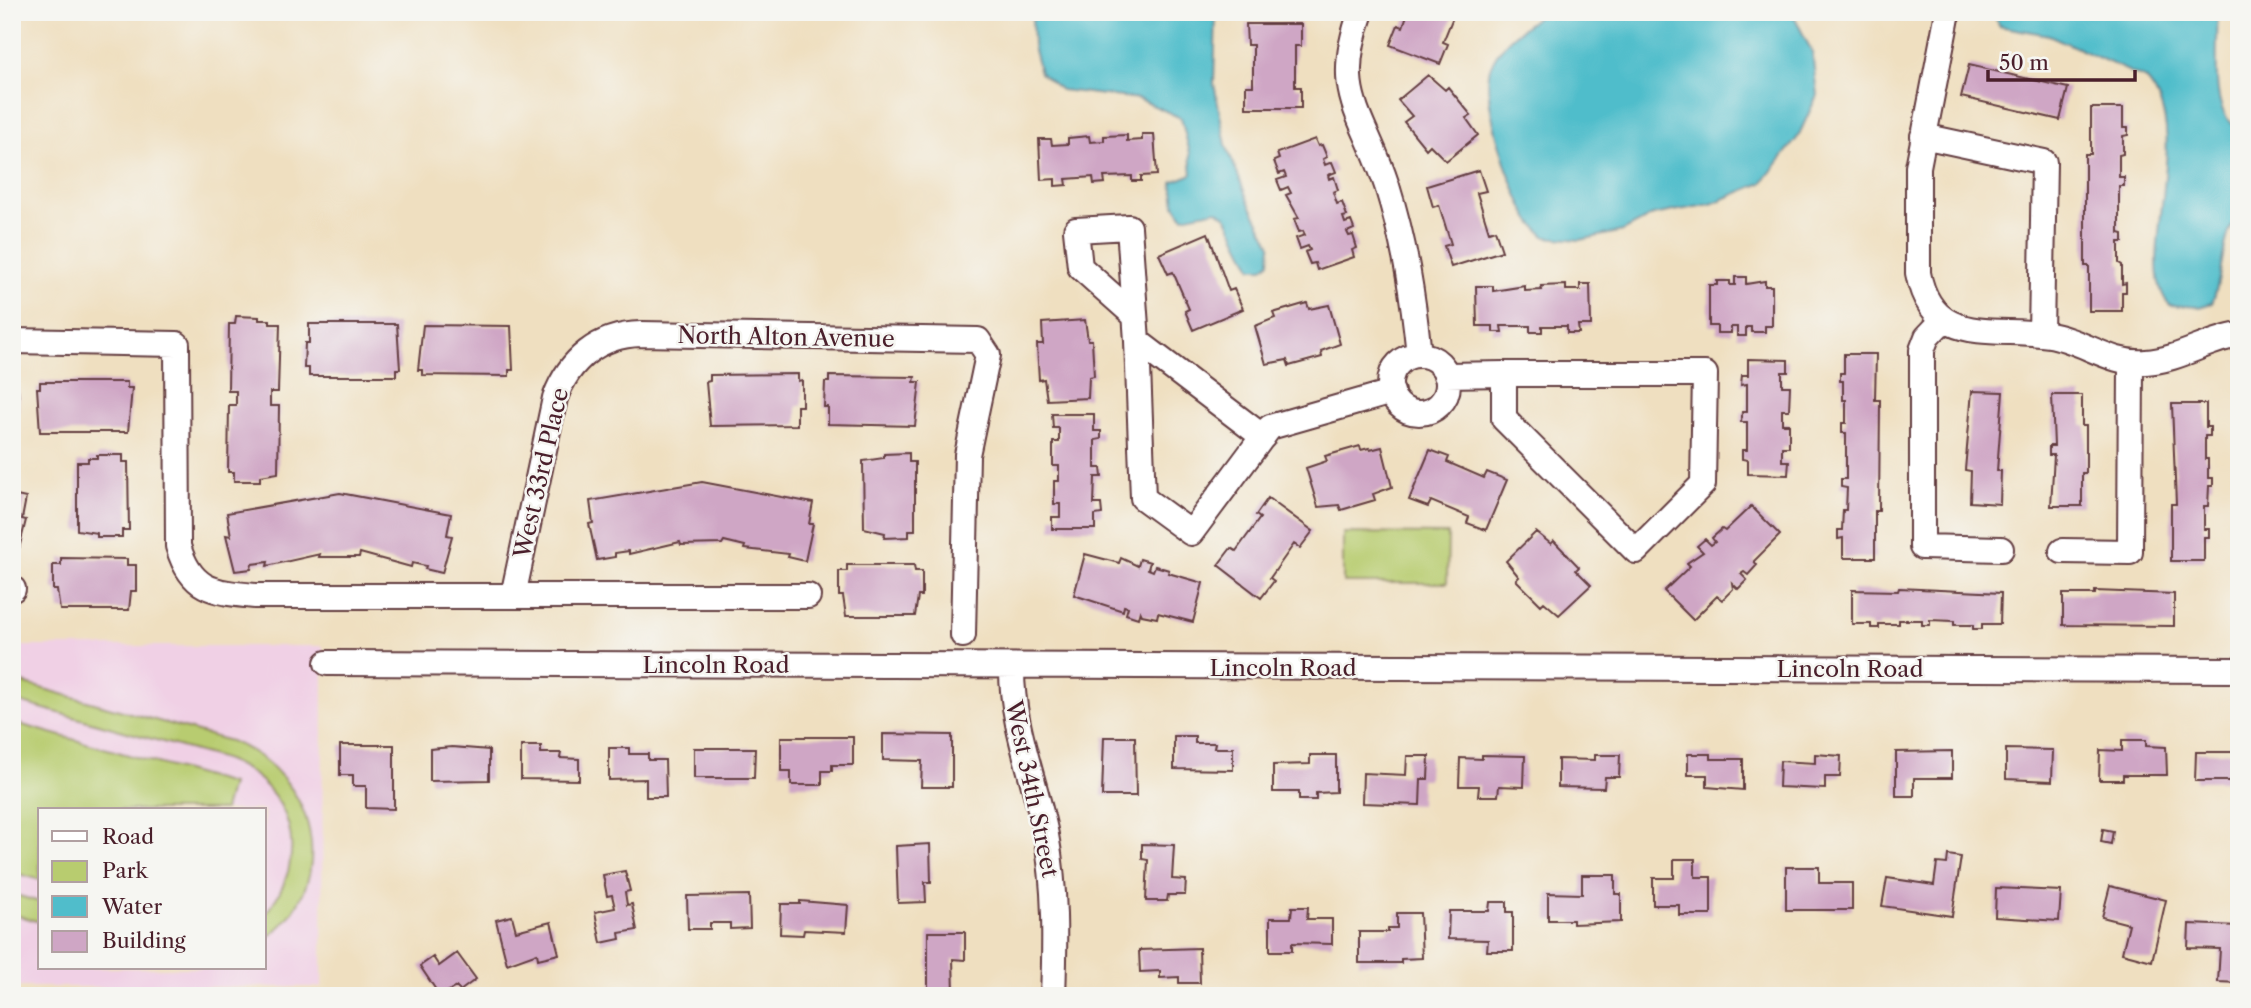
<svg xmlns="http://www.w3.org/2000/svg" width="2251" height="1008" viewBox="0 0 2251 1008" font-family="'Libre Caslon Text',serif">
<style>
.built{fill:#f0d0e5;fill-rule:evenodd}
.green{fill:#b8cc6f;stroke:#81764d;stroke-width:2}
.water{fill:#50bdcb;stroke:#4d6e7b;stroke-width:2}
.building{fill:#cfa6c5}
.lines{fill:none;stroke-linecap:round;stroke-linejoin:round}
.minor-casing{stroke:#633c41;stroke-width:28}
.minor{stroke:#fff;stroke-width:24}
.labels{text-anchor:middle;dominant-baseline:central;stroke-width:5;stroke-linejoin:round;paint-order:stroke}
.street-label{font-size:23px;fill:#4a1f2b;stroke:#f6f6f2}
</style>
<rect width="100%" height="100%" fill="#f6f6f2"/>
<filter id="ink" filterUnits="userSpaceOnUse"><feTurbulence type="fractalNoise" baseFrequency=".0143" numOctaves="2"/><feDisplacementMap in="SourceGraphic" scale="14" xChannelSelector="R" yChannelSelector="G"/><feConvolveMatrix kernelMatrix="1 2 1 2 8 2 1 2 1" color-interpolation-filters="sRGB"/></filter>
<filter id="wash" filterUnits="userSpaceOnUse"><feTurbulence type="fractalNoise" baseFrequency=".00686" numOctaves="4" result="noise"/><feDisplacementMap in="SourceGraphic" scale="28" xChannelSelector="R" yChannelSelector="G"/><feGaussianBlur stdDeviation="1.57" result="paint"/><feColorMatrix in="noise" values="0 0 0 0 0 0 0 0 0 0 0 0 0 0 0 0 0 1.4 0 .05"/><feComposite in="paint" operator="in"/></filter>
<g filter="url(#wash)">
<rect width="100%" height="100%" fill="#efdfc0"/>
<path class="built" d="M12,646H323L322,987H12ZM40,810H264V968H40Z"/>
<path class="green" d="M1343,533L1448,534L1447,583H1343Z
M12,680L230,741C316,773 344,883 264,940V915C313,859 294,785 224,759L12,700Z
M12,722L231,784L224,810H40V880L12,872Z
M12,894L40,902V922L12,914Z"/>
<path class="water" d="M1032,12H1216L1214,84L1226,145L1249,203L1271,245L1270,262L1263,268H1252L1227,218L1217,210L1183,217L1175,205L1172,182L1192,174L1190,153L1181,118L1139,99L1061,90L1040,73L1033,46Z
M1543,12H1792L1812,52L1817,95L1798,137L1762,183L1711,204L1653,215L1623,231L1580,240L1546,237C1541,232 1535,227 1531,221C1512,194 1479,96 1491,66C1500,42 1524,28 1543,12Z
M1993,12H2217C2220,40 2206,117 2239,127V218C2222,227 2222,283 2212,303L2199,307L2170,305C2131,267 2198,134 2146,79L2049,35L1999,26Z"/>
<g id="blocks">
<path class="building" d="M1408,12H1455L1443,42L1448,44L1440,64L1390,45L1398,25L1403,27Z
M1246,24H1301V46H1295V87H1301V108H1246V86H1253V45H1247Z
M1969,65L2068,88L2060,120L1961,97Z
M1428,75L1445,90L1448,87L1471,115L1466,118L1478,135L1446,161L1430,145L1426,149L1404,122L1412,116L1398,100Z
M2091,108H2123V128H2128V135L2123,136V154L2119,155V177H2124V186H2119V233L2123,234V242H2119V263L2122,265V284L2126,283V292H2122V311H2089V266H2085V154H2091Z
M1142,134H1154L1157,175L1141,176V181H1132V176L1104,177L1105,183L1094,184L1093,177L1066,179L1067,185L1055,186V179L1041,180L1039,139H1051L1052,145L1068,144V138L1089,136L1090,142L1104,141V136L1127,135V141L1142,140Z
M1315,139L1318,146L1322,145L1327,157L1323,159L1325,165L1332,162L1336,172L1328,175L1329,179L1334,177L1338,190L1333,192L1337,204L1342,202L1347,216L1343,217L1345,223L1351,221L1354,229L1347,232L1349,236L1353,235L1357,248L1352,250L1354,257L1317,270L1315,263L1310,264L1305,252L1310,250L1308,246L1300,249L1296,238L1305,235L1303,231L1299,232L1294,219L1299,218L1286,195L1291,193L1288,187L1281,190L1277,180L1286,177L1284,172L1279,174L1274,161L1279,159L1277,153Z
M1479,170L1486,191L1477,193L1489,232L1495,230L1502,251L1451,267L1444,246L1451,244L1439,205L1433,207L1427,186Z
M1208,233L1229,291L1234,289L1243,309L1193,330L1185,311L1189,309L1173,272L1168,274L1159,254Z
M1735,277H1746V284L1765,281V286H1772V326H1765V332H1751V327H1746V336H1737V327H1731V333H1717V326H1709V285H1717V281H1730V285H1735Z
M1580,284H1590L1591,325H1578L1579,333H1567V326H1542V332H1530V326H1501L1502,332H1493V326H1477L1476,286H1493V291L1525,286V291L1542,290L1541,286L1566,285V290H1580Z
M1307,303L1309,309L1329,305L1340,344L1321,351L1322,357L1289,366L1287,360L1266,364L1255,326L1275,318L1273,313Z
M236,316L259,317V320H270V324H280L278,392H270V406H279L278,473L260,476V481H234V472H228L229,405H236V391H228L229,324H235Z
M1085,320L1088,340H1092L1094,376L1089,377L1088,398L1047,400L1044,379L1039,380L1037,344H1043L1042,323Z
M309,324H397L400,369H396V376H309V368H304L305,343H309Z
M423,325L511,326L513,370H509V376L422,375V370H418Z
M1844,354H1876L1875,400H1880L1879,511H1875V558H1843V538L1838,539V530H1842L1843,510H1846L1847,488L1841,487V479H1846V433H1842V423H1846V400H1843V381H1840V373H1844Z
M1748,359L1788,360V372H1782V386H1790L1789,410H1782V424H1789V447H1782V461H1789L1788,475L1748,474V460L1742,459V450H1747V422H1741L1742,412H1747V384L1741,385L1742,375H1748Z
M798,374V381L802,380V406H797V425L710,426L706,382L710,381V375Z
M829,376L915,377L914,382H920L915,426L828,424V407H824L825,382H829Z
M12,382L15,388H18L19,412L12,413Z
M40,382H127V388H132L128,432H40L37,388H40Z
M1972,391L2003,392L1997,471H2001L2000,504L1970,502L1971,471L1965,470Z
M2052,395H2082V426H2086V473H2082V506H2051L2054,455H2049V446H2054Z
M2172,404H2206V427H2210V436H2205V459H2208V478H2213V486H2209L2208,506H2204V529H2209V537H2204V561H2171V504H2176Z
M1052,414H1094V431H1101V439L1095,440V468H1101L1102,477H1095L1094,504H1101L1102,514L1095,515V529H1052V517H1060V504H1054V481H1059V466H1053V442H1059V428H1053Z
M1360,446L1361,450L1369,448L1370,450L1382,447L1392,487L1373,494L1375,500L1341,510L1339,505L1318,507L1306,468L1327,461L1325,456Z
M1430,450L1449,457L1447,462L1484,478L1487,472L1507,480L1486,530L1467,523L1469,517L1431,501L1428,507L1409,500Z
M909,453V462H915V530H909V537L884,538L885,533L864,528L863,461L884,458V454Z
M97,455H123V462H128L129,530H122V537H97V533L77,530V462H88V458H97Z
M702,482L813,503L809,524H813L805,561L788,557L789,554L744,549L745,546L724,541L722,544L681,545L680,542L629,554V551L615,553V557L597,560L589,524L593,523L590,501Z
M340,493L451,514L447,535L452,536L442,573L425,569L426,566L412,563L411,567L360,553L359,557H319L320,554L267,566L268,562L252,564L251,569L235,571L226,535L231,536L227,513Z
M12,495L26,498L22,519L26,520L17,557L12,556Z
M1268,498L1313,531L1300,548L1294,544L1270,578L1274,581L1261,598L1218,565L1231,548L1236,551L1260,518L1256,515Z
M1751,506L1780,535L1754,561L1757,565L1748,575L1744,572L1741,574L1747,580L1738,589L1732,583L1733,589L1722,600L1717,596L1693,620L1664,591L1690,566L1687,563L1703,552L1697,546L1705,539L1711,545L1715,542L1712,538L1722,529L1725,531Z
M1536,532L1551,544L1554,541L1579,567L1576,570L1591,585L1559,615L1544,602L1541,605L1516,580L1519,577L1506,561Z
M1085,554L1119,563L1121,558L1138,566L1140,559L1150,562L1148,569L1153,571L1155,566L1169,570L1168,573L1203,583L1193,622L1158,613L1157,618L1142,615L1140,611L1138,618L1126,614L1128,607L1124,606L1123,611L1074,595Z
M61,558L127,559V565H136V591H131L129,610H60L57,590H53V565H61Z
M847,565H914L915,571H922V596H918L915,616H846L843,596H839V571H847Z
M1899,588L2001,593L2000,624H1982V629H1973V625H1954V621L1930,620V625H1922V620H1899V624H1879V628H1871V624H1852V590L1898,591Z
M2095,591L2174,594V626L2063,625V594H2095Z
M883,734L952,735V787H921L922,761L883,760Z
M1174,736H1195V743H1215L1214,748H1233V770L1174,769Z
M781,737H853V765H832V771H822V785H791V771H781Z
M1104,737H1135L1136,796H1102Z
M2122,740H2146V746L2166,747L2167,775H2123V780H2099L2100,750L2122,751Z
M340,745H394V809L366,808V786H353V775H340Z
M521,746H541V753H561L560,758L579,759V780L521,779Z
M452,747L489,750V780L430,781V749Z
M609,748H629V754H648V760H665L666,797H646V779L609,780Z
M694,748H755L754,778H694Z
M2006,749L2053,750L2052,781L2006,779Z
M1952,751V778H1914V796H1896V752Z
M2196,752H2239V781H2195Z
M1688,754H1711V759H1743V790L1707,787V775H1688Z
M1815,754L1841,756L1840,777H1825V789L1779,787L1780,761L1815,763Z
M1310,755H1336V792L1316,793V800H1299V792H1273V765L1310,764Z
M1482,755L1525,756L1524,787L1499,786L1498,796H1478L1479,786H1459L1460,758L1482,759Z
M1595,755H1620L1619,777H1605L1604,788L1558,787V759L1595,760Z
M1407,756H1429L1428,779H1421L1420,805L1362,803L1363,773L1406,775Z
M2103,829L2113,831L2111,844L2101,842Z
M930,844L931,882H925L926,902L898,903L896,846Z
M1142,844L1174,845L1172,879L1186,880L1185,895H1168L1167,901H1146L1148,860L1142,859Z
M1948,855L1961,857L1952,916L1882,906L1887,878L1934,885L1937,863L1947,864Z
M1674,859H1695V877H1711V915H1679V905H1653V878H1674Z
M1786,867H1819V883H1852V910H1786Z
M625,871L630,891L625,892L627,905L632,904L637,930L619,933L620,939L601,943L595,912L615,908L612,895L607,896L603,875Z
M1582,875H1615V894H1621V922L1573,924V920H1548V893L1582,894Z
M2110,886L2166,900L2152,961L2122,953L2129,924L2102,917Z
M1996,888L2061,891L2059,921L1995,917Z
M749,895L750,928L730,929V923H710V929H688L687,896Z
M800,901L848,905L846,932L804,930L803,935L780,934L781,904H800Z
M1490,902H1507V912H1513V951H1487L1488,940L1448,939L1449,911H1489Z
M1292,907H1308L1307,919H1332V944L1292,943V951H1270V918H1291Z
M1397,913H1420L1422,958L1401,959V963H1359V932H1388V928H1397Z
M512,916L516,931L551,922L559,954L538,959L537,953L507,964L496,920Z
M2189,924L2239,926V983L2218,982L2220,949L2188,948Z
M928,932H965V960L953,959L954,993H928Z
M1199,948L1200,983H1179V977L1160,978V971L1140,972L1139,950Z
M457,953L476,979L460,991L456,987L440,996L420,966L433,957L439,966Z"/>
</g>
</g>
<g filter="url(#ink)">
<use href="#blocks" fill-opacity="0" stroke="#633c41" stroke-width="2"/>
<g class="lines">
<g class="minor-casing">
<path id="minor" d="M1361,12C1331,95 1363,112 1387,186C1405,244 1413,295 1419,355
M1948,12L1918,167V273C1932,348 1994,326 2049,335C2083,340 2110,365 2146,362C2179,360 2207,340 2239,335
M1923,136L2044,162L2041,334
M1135,316L1080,267L1076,230L1129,227L1137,341L1263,437
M1944,319L1927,337L1922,350V547L2001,549
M12,341L177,344L178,546C191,590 212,592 255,596H808
M1137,341L1143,498L1191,533L1270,427L1392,392
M1390 384a29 29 0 1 1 58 0a29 29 0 1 1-58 0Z
M1504,374H1705L1703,484L1636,551L1504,419Z
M1446,375L1504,374
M2062,551L2130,552L2131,363
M12,589H13
M513,596L555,398C569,360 598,335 641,334L978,340L988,355L967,455L963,635
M327,663L2239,670
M1012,667C1011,724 1035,779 1046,835C1056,888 1055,942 1053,996"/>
</g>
<use href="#minor" class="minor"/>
</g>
</g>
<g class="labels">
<g class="street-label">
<text transform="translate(786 337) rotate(1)">North Alton Avenue</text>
<text transform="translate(541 473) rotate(-77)">West 33rd Place</text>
<text x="716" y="665">Lincoln Road</text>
<text x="1283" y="668">Lincoln Road</text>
<text x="1850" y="669">Lincoln Road</text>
<text transform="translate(1032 789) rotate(78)">West 34th Street</text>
</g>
</g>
<rect width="2251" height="1008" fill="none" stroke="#f6f6f2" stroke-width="42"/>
<rect x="38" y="808" width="228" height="161" fill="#f6f6f2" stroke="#b1a0a2" stroke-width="2"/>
<rect x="52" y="831" width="35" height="10" fill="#ffffff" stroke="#b1a0a2" stroke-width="2"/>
<text x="102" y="844" font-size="21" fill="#4a1f2b">Road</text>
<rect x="52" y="861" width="35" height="21" fill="#b8cc6f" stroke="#b1a0a2" stroke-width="2"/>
<text x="102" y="878" font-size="21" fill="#4a1f2b">Park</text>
<rect x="52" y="896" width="35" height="21" fill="#50bdcb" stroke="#b1a0a2" stroke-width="2"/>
<text x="102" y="914" font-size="21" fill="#4a1f2b">Water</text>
<rect x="52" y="931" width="35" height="21" fill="#cfa6c5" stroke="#b1a0a2" stroke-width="2"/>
<text x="102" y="948" font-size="21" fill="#4a1f2b">Building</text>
<path d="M1988 70v10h147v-10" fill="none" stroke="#4a1f2b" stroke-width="3.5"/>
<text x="1999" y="70" font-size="21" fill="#4a1f2b" stroke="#f6f6f2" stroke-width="5" paint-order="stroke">50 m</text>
</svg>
